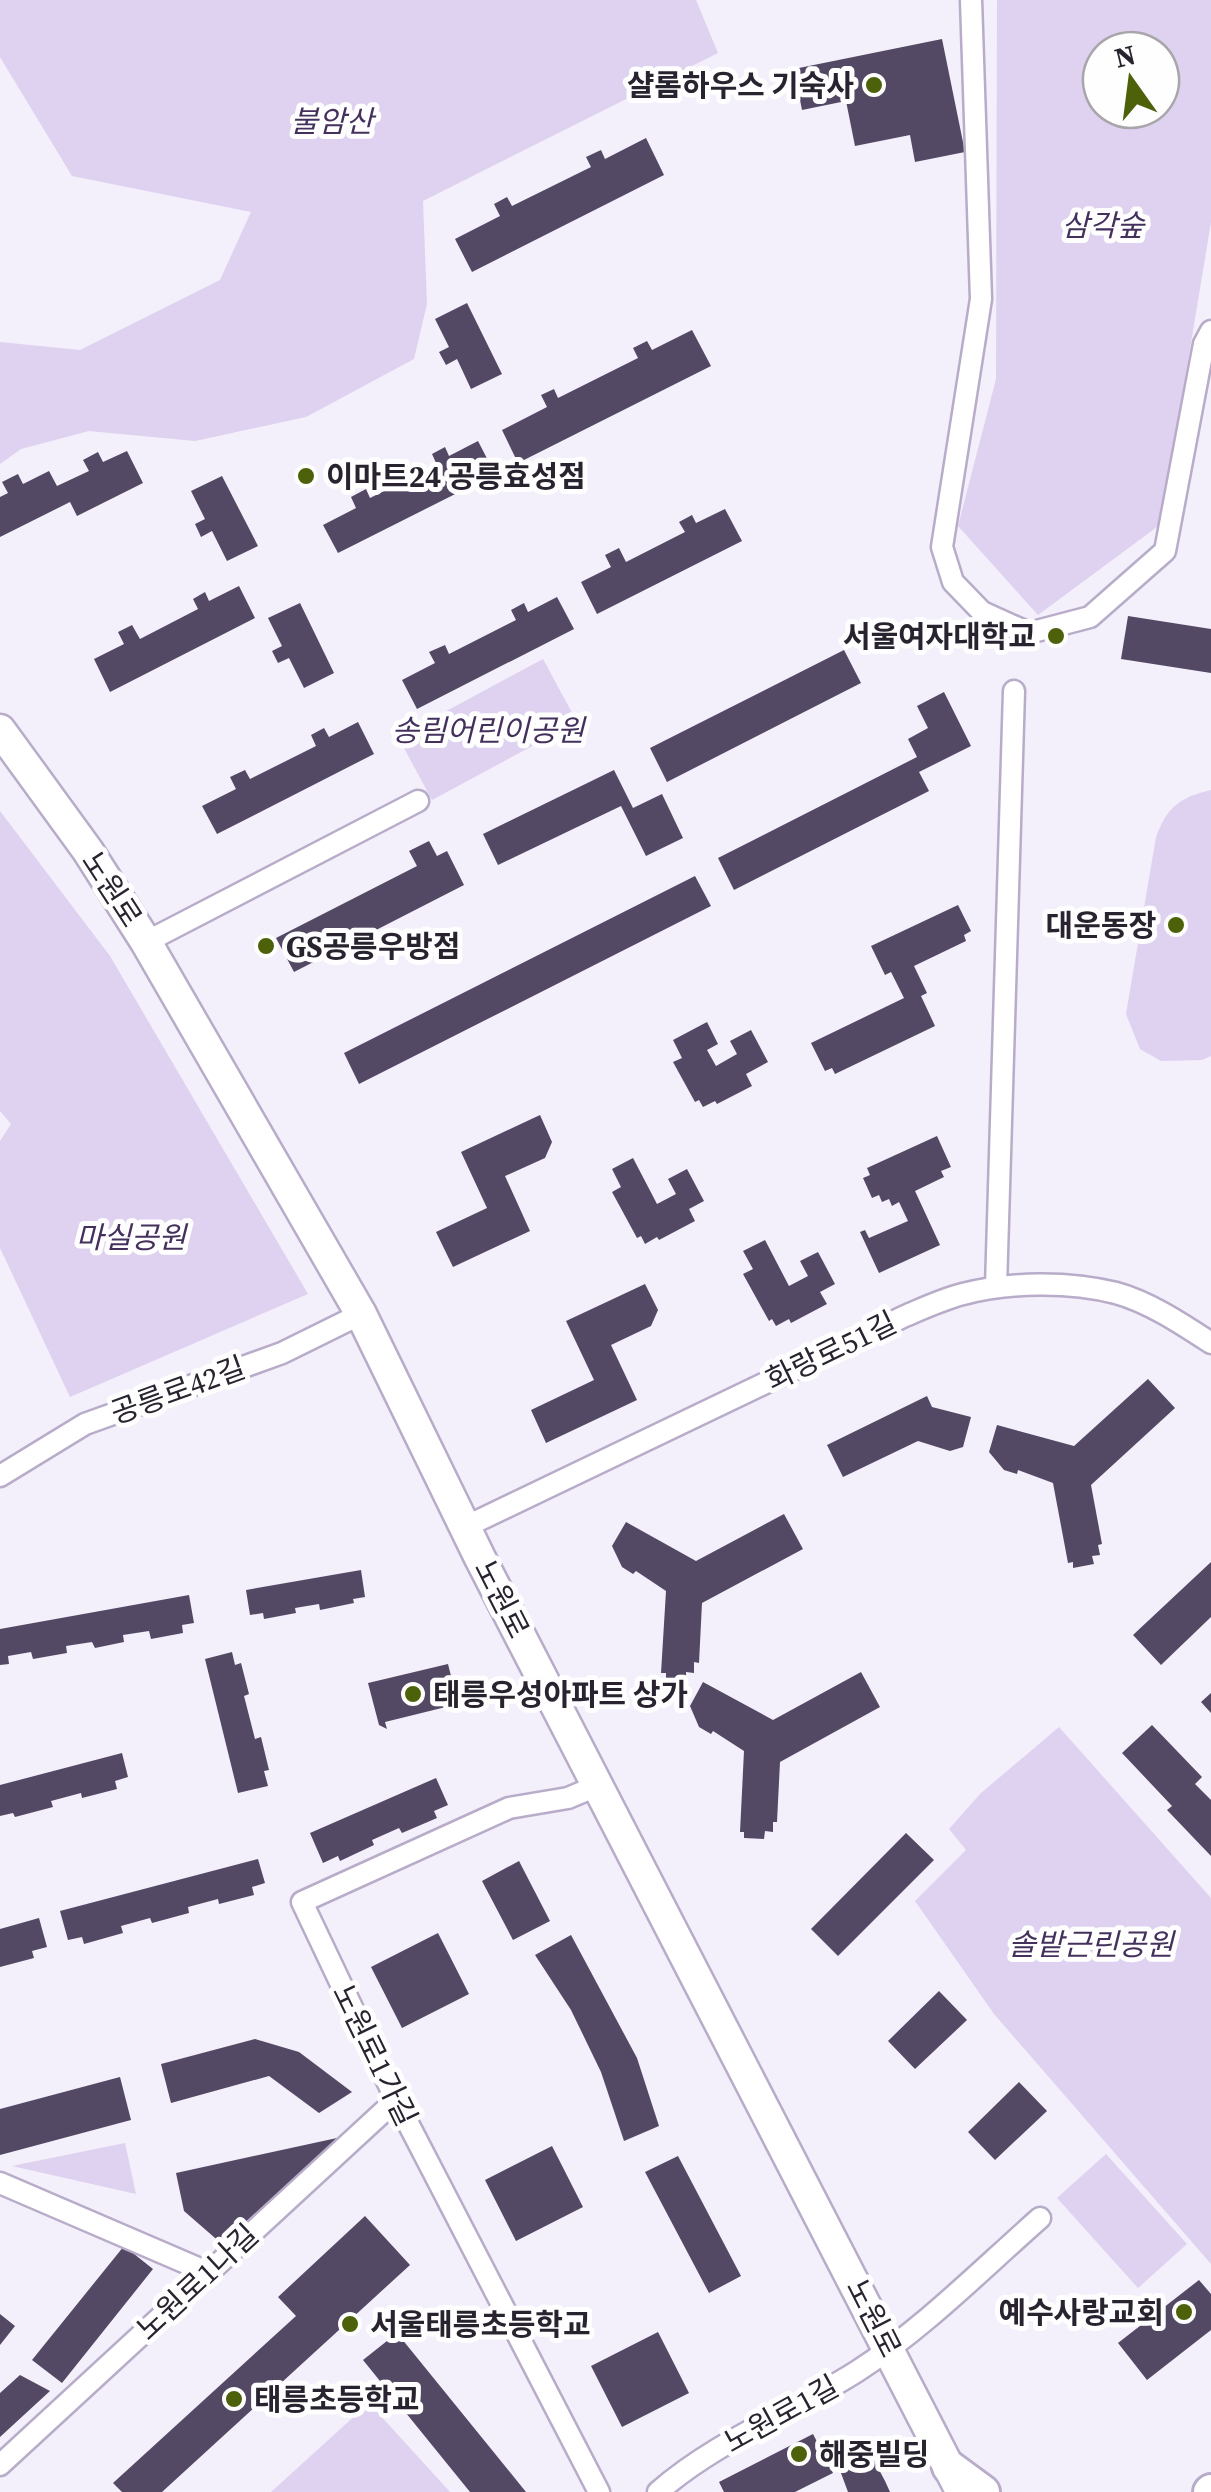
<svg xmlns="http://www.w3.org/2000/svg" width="1211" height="2492" viewBox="0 0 1211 2492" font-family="'Source Serif 4','Noto Sans KR',serif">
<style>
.green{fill:#ded2f0;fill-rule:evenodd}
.building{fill:#544964}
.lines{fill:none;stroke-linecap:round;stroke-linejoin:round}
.street-casing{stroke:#b8acc9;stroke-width:25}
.secondary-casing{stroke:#b8acc9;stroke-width:35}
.primary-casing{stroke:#b8acc9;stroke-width:38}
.street{stroke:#fff;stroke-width:20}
.secondary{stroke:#fff;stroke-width:30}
.primary{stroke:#fff;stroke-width:32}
.poi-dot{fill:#4c610a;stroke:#fefefe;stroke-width:4}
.labels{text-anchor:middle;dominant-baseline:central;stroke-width:10;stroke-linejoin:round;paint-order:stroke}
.poi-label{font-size:30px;font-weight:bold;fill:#28232e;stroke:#fefefe;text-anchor:start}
.park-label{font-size:30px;font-style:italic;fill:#44305c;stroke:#fefefe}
.street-label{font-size:30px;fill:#28232e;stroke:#fefefe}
</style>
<rect width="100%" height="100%" fill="#f3effb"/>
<path class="green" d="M0,0H696L718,53L423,201L427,304L414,359L306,417L195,441L89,431L21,449L0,464V342L80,350L220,280L251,212L72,176L0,57Z
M997,0H1211V222L1161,524L1038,615L958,526L996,379ZM1101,50H1161V110H1101Z
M543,659L577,722L432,800L398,737Z
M1211,790V1056L1202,1060L1161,1061L1140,1049L1126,1014L1156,837C1168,806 1179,798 1211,790Z
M0,811L110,956L308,1294L70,1397L0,1248V1141L11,1124L0,1111Z
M1059,1727L1211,1898V2264L994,2014L915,1901L966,1850L949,1829L981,1793Z
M125,2143L136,2194L12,2166Z
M1106,2154L1187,2244L1138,2288L1057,2198Z
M369,2403L450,2492H271Z"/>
<path class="building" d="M942,39L965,152L915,162L910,135L855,146L846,101L802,110L794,69Z
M646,138L664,175L472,272L455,239L500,216L494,204L507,197L512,206L591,167L586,157L601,150L605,159Z
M467,303L502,374L471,389L457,359L446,365L439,352L449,347L435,319Z
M692,330L711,366L518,463L502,430L547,407L541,395L554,389L558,398L638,358L633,348L647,341L652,350Z
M478,441L495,474L338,553L323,525L356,508L351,497L366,489L370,498L437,465L432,454L445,447L449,456Z
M127,451L143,483L77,516L70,502L0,537V497L8,493L2,482L18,474L23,484L49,471L57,486L89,471L83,460L98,452L103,462Z
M222,476L258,546L227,561L212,531L201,537L195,524L205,519L191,491Z
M725,509L742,541L597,614L581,582L611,567L605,555L619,548L626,562L685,532L679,522L692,515L696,523Z
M239,586L255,618L110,692L94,659L124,644L118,632L132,625L140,639L198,609L193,599L205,592L209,601Z
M557,597L574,629L417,709L402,680L435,663L429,652L445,645L449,654L516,620L511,610L524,603L528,612Z
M300,603L334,673L304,688L289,658L278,663L272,651L282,646L268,618Z
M1128,616L1211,629V673L1121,659Z
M844,650L861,683L667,782L650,748Z
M944,692L971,746L919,772L929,791L734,890L718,858L917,757L908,739L928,728L917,706Z
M358,722L374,754L217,834L202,806L236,789L230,777L245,770L250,779L316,746L311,735L324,728L329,737Z
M614,770L633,808L662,794L683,838L646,856L621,806L498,865L483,834Z
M429,841L437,856L447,851L464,885L294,972L276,938L417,866L409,851Z
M695,876L711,906L359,1084L344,1053Z
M958,905L971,931L964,935L966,941L914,966L927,993L921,996L935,1026L835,1074L832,1068L825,1071L811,1043L904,998L891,972L885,975L871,946Z
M707,1022L718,1044L707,1050L716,1066L737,1054L730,1041L751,1030L768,1062L746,1074L752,1086L717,1104L715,1101L703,1107L699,1100L695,1102L673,1062L682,1058L673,1040Z
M540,1115L552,1142L545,1158L505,1176L530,1231L453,1267L436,1232L487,1208L461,1152Z
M937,1136L951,1167L941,1171L944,1177L915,1191L940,1245L879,1273L860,1232L865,1230L869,1238L908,1221L899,1202L892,1206L889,1199L882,1202L879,1195L872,1198L863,1178L870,1175L867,1168Z
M633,1158L657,1204L676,1194L668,1179L687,1169L704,1201L689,1209L695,1221L659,1240L657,1237L645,1244L641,1236L637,1238L612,1192L621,1187L612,1169Z
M765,1240L789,1286L808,1276L800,1261L818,1252L835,1284L820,1292L827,1304L791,1323L789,1319L776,1326L772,1319L769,1321L743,1274L753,1269L743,1251Z
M645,1284L658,1310L651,1326L611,1345L637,1400L546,1443L531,1410L594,1380L566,1321Z
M1148,1379L1175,1408L1091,1485L1102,1544L1098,1545L1100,1555L1092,1556L1094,1564L1073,1568V1562L1068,1563L1053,1483L1018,1470L1017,1474L1004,1470L989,1452L997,1425L1074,1446Z
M927,1396L932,1407L971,1417L963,1447L950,1451L918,1441L843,1477L827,1445Z
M784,1514L803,1549L702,1603L699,1663L694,1662V1673L686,1672V1680L666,1679V1673H661L666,1591L636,1571L633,1574L622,1567L612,1546L626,1522L696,1561Z
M1211,1562V1617L1161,1665L1133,1635Z
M361,1570L365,1597L353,1599L354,1603L320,1610L319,1604L295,1608L296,1613L264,1619L263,1613L250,1615L246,1590Z
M189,1595L194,1623L182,1625L183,1633L151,1639L149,1631L123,1635L124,1642L95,1648L92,1642L66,1646L67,1653L33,1659L31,1652L8,1656L9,1664L0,1665V1629Z
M232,1652L235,1665L241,1663L249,1694L244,1696L255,1739L261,1737L269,1770L264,1771L268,1786L238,1793L205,1659Z
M448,1664L458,1704L385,1722L387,1729L379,1725L368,1683Z
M861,1672L880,1707L780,1762L777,1822H773V1832L765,1831L764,1839L744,1838V1832H740L744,1751L713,1731L711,1734L699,1727L690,1706L703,1682L773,1720Z
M1211,1693V1713L1201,1702Z
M1152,1725L1202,1777L1195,1784L1211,1800V1856L1167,1810L1172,1806L1122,1753Z
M122,1753L128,1777L115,1781L117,1789L82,1798L81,1793L51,1801L53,1807L15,1817L13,1813L0,1816V1785Z
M436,1778L448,1805L434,1811L437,1818L402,1833L399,1828L372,1840L374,1845L340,1861L338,1856L323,1863L310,1833Z
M906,1833L934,1860L838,1956L811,1929Z
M258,1859L265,1883L252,1887L254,1895L219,1904L218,1899L188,1907L189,1913L152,1923L150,1918L121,1926L123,1933L84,1944L82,1937L68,1940L60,1911Z
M519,1861L550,1921L513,1940L482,1881Z
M39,1918L47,1947L32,1951L34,1958L0,1967V1929Z
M438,1933L469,1994L402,2028L371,1967Z
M571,1935L637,2058L659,2126L624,2141L601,2072L571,2010L535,1955Z
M939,1991L967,2020L915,2069L888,2041Z
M255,2039L299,2052L352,2092L319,2113L269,2076L171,2103L161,2064Z
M120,2077L131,2120L0,2155V2109Z
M1019,2082L1047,2111L995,2160L968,2132Z
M360,2133L230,2251L184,2211L176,2173Z
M552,2146L583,2207L516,2241L485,2180Z
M678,2156L741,2276L709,2293L645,2172Z
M365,2216L410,2265L162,2492H122L113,2483L296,2316L278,2297Z
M124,2246L153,2269L62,2383L32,2360Z
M1199,2280L1211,2294V2330L1147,2380L1118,2343Z
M0,2314L15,2326L0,2345Z
M658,2332L689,2393L622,2427L591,2366Z
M397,2333L526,2492H470L363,2360Z
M20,2375L50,2391L0,2437V2393Z
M813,2434L833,2473L795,2492H724L719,2482Z
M869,2451L885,2481L890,2492H848L838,2465Z"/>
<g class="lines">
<g class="street-casing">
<path id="street" d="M971,0L981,299L942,547L953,582L982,612L1029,633L1090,617L1165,551L1204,344L1211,331
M146,942L418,801
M996,1287L1014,691
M0,1476L85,1424L282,1353L361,1314
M465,1527L905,1316C924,1308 943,1299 963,1294C1010,1282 1068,1281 1116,1293C1149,1302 1182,1324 1211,1343
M599,1785L568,1798L509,1808L302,1902L396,2100L599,2492
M0,2183L207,2272
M0,2465L396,2100
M658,2492C716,2441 791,2413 856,2372C923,2329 981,2270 1040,2218"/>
</g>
<g class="secondary-casing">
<path id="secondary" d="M0,730L88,851L146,942L361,1314L480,1558L960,2489"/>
</g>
<g class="primary-casing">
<path id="primary" d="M949,2467L983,2492
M1210,2492L1211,2491"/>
</g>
<use href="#street" class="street"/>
<use href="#secondary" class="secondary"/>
<use href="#primary" class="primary"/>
</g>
<g class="poi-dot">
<circle cx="874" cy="85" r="10"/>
<circle cx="306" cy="476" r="10"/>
<circle cx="1056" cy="636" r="10"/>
<circle cx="1176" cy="925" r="10"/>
<circle cx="266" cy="946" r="10"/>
<circle cx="413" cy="1694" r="10"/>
<circle cx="1184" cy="2312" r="10"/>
<circle cx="350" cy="2324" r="10"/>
<circle cx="234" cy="2399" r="10"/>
<circle cx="799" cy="2454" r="10"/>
</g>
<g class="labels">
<g class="poi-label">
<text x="854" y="85" text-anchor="end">샬롬하우스 기숙사</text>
<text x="326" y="476">이마트24 공릉효성점</text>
<text x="1036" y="636" text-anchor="end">서울여자대학교</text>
<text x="1156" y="925" text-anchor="end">대운동장</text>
<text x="286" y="946">GS공릉우방점</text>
<text x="433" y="1694">태릉우성아파트 상가</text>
<text x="1164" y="2312" text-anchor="end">예수사랑교회</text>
<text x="370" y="2324">서울태릉초등학교</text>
<text x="254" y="2399">태릉초등학교</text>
<text x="819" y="2454">해중빌딩</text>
</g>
<g class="park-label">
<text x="332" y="121">불암산</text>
<text x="1103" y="225">삼각숲</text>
<text x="488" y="730">송림어린이공원</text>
<text x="131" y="1237">마실공원</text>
<text x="1091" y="1944">솔밭근린공원</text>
</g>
<g class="street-label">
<text transform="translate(112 889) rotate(57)">노원로</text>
<text transform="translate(831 1351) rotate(-26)">화랑로51길</text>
<text transform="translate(178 1390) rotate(-20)">공릉로42길</text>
<text transform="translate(502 1599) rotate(63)">노원로</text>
<text transform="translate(375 2055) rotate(64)">노원로1가길</text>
<text transform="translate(197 2282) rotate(-43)">노원로1나길</text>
<text transform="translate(874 2318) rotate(63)">노원로</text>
<text transform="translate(781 2414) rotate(-29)">노원로1길</text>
</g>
</g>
<g transform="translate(1131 80) rotate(346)"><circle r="48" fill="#fefefe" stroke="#a8a6ab" stroke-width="2.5"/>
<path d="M0-8L18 38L0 25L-18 38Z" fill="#4c610a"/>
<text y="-15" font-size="28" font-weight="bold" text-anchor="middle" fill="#28232e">N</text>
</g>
</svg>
